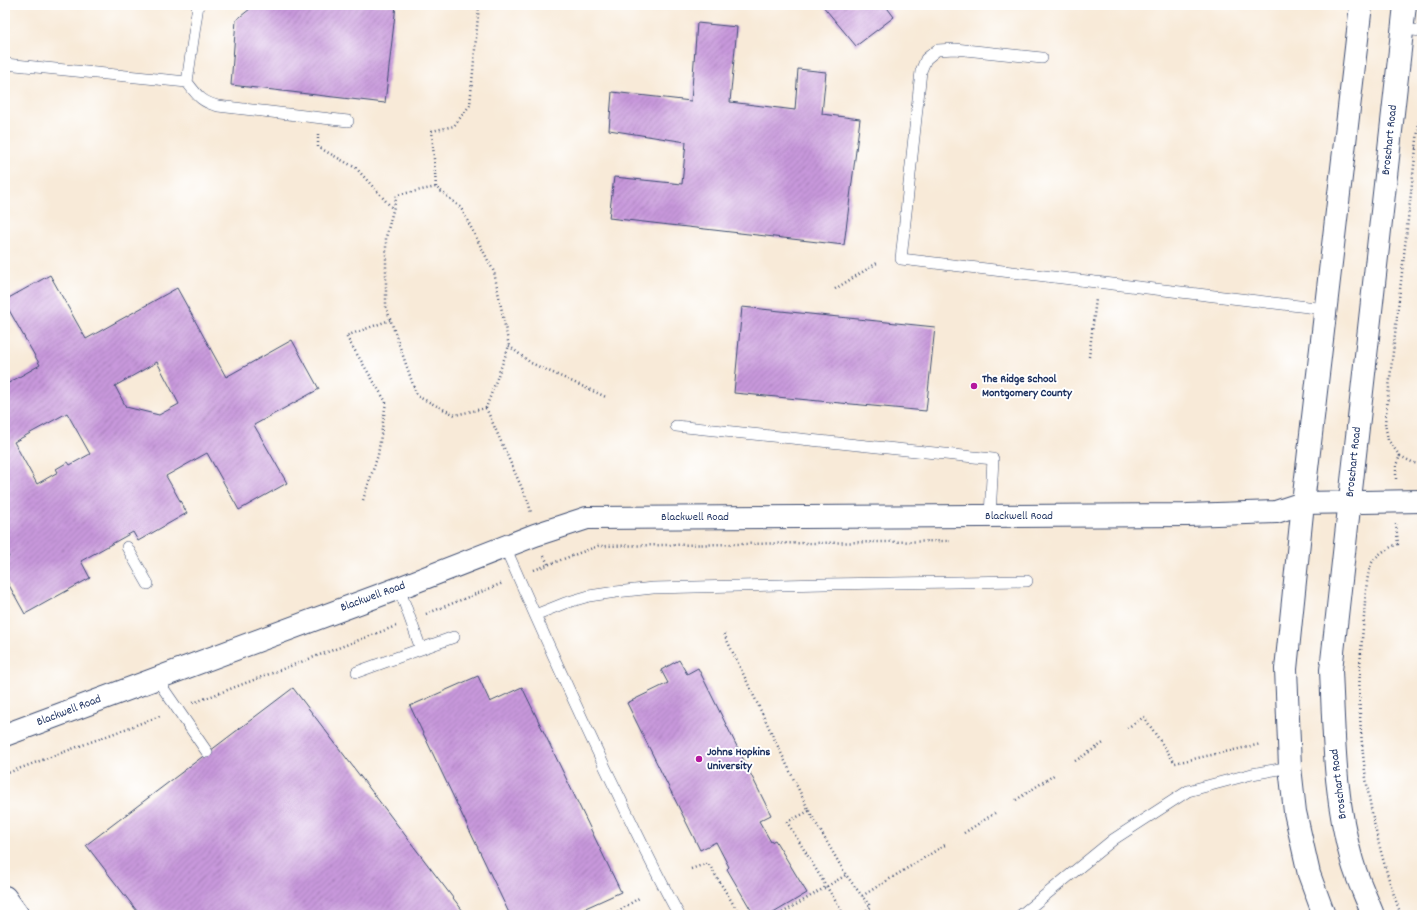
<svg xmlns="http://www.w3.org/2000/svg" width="1427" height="920" viewBox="0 0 1427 920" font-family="Dekko,sans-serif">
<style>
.building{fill:url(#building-hatch);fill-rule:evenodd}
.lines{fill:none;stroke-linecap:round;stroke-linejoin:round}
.service-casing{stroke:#3c4b70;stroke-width:12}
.minor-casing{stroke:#3c4b70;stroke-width:24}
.tertiary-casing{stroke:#3c4b70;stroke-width:24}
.path{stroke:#3c4b70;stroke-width:2.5;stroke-dasharray:1 3;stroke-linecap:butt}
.service{stroke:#fff;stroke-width:11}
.minor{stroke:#fff;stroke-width:22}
.tertiary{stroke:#fff;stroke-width:22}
.poi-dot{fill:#b5179e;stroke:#fff;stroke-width:1.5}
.labels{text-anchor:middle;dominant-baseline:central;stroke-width:4;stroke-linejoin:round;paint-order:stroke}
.street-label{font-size:12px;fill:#1b2f5e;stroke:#fff}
.poi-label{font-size:12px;font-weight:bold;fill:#1b2f5e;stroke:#fff;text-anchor:start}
</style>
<defs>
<pattern id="building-hatch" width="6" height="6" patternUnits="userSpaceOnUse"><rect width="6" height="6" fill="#c898db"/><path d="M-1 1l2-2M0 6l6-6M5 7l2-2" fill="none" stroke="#a27cb5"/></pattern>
</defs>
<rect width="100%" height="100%" fill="#fff"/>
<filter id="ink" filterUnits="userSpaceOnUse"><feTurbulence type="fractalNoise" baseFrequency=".025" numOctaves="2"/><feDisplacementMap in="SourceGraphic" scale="8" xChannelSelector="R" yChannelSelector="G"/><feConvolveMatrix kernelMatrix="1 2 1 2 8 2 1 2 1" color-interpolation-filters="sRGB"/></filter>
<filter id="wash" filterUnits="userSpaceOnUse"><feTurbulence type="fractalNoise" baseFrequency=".012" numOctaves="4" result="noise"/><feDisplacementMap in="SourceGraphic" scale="16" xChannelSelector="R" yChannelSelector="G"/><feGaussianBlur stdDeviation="0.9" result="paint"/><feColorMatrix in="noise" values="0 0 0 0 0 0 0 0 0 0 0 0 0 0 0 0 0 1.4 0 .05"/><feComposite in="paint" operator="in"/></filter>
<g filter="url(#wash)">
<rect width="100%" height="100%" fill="#f8ead8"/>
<g id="blocks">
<path class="building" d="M255,5H396L385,103L231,85L236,20Z
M822,5H885L894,17L856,46Z
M697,23L737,27L730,102L795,110L798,69L826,72L822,114L860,119L844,245L609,218L614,177L682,184L686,142L609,130L612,92L691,101Z
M50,275L86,339L177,288L226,377L292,340L319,389L254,425L287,483L239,510L207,453L166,476L187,513L138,541L133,532L81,561L90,578L25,614L5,578V559L9,557L5,551V385L40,365L5,303V300ZM157,362L179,404L159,415L126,407L115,386ZM67,413L90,454L70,465L68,462L56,469L58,472L37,484L14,442Z
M742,307L935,327L926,411L734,393Z
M679,660L687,674L698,668L771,815L759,821L771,842L775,840L807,893L770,915H754L727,869L729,867L716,842L700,850L627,703L668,683L661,670Z
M478,676L490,702L522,687L621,892L570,915H510L410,706Z
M293,688L466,915H140L86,845Z"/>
</g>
</g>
<g filter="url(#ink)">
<use href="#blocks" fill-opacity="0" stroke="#3c4b70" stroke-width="1"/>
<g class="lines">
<g class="service-casing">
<path id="service" d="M1402,29L1422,31
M1042,58L955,49L937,50L926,59L921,71L901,259L1325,309
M5,64L187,82L198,5
M187,82C197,95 201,102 218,106L348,121
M676,426L993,459L990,516
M127,547L148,584
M505,547C541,629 577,710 616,790C636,832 656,874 679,915
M399,588L421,649
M535,615L565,603L589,596L616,592L653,588L825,584L1027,581
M357,672L454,637
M156,678L207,752
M1021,915L1114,839L1188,791L1252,774L1290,767"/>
</g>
<g class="minor-casing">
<path id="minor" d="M5,735L399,588L535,535L587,518L1187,515L1276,512L1303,503L1422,501"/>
</g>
<g class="tertiary-casing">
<path id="tertiary" d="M5,897L18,915
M1324,915L1309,874L1295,812L1290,767L1286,669L1303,503L1361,5
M1373,915C1366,897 1357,879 1352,861C1334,799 1334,734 1331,670L1405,5"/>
</g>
<path class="path" d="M318,134V147L356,168L393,209
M1416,148H1422
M436,187L432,131L454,126L470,105L479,5
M835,289L877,263
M509,346L531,363L606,397
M1089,357L1096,299
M486,408L455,415L417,396L386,307V237L397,195L436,187L461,208L494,272L509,346L486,408L529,504L531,513
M1400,456L1414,463L1422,464
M1396,479V465L1400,456L1388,440L1385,423L1422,95
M363,500L378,455L386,402L346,336L390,320
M1396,524L1398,544C1388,548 1379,553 1373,561C1366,571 1365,604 1364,617C1361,649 1358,682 1360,714C1363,783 1377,850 1401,915
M544,556L548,564
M534,570L598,546L950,541
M426,614L503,583
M724,634L809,811L846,875L862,896
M193,703L396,626
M1127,728L1144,717L1175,763L1261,744
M1075,761L1105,742
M5,774L160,716
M1016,800L1054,775
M809,811L787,822L844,915
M964,833L995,813
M691,869L708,863L740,915
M615,915L617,912L639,898
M779,915L846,875
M836,915L842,912
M860,915L871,907L862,896L945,845"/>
<use href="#service" class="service"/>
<use href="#minor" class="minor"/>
<use href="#tertiary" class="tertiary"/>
</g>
</g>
<g class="poi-dot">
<circle cx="974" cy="386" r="4"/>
<circle cx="699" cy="759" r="4"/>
</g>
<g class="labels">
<g class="street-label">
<text transform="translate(1390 140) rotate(-84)">Broschart Road</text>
<text transform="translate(1354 462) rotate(-84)">Broschart Road</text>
<text x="1019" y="516">Blackwell Road</text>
<text x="695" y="517">Blackwell Road</text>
<text transform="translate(373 597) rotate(-20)">Blackwell Road</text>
<text transform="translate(69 711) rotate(-21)">Blackwell Road</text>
<text transform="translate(1339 784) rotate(-97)">Broschart Road</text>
</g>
<g class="poi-label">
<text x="982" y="379">The Ridge School<tspan x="982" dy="14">Montgomery County</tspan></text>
<text x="707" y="752">Johns Hopkins<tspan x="707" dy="14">University</tspan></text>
</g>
</g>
<rect width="1427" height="920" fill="none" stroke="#fff" stroke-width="20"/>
</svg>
